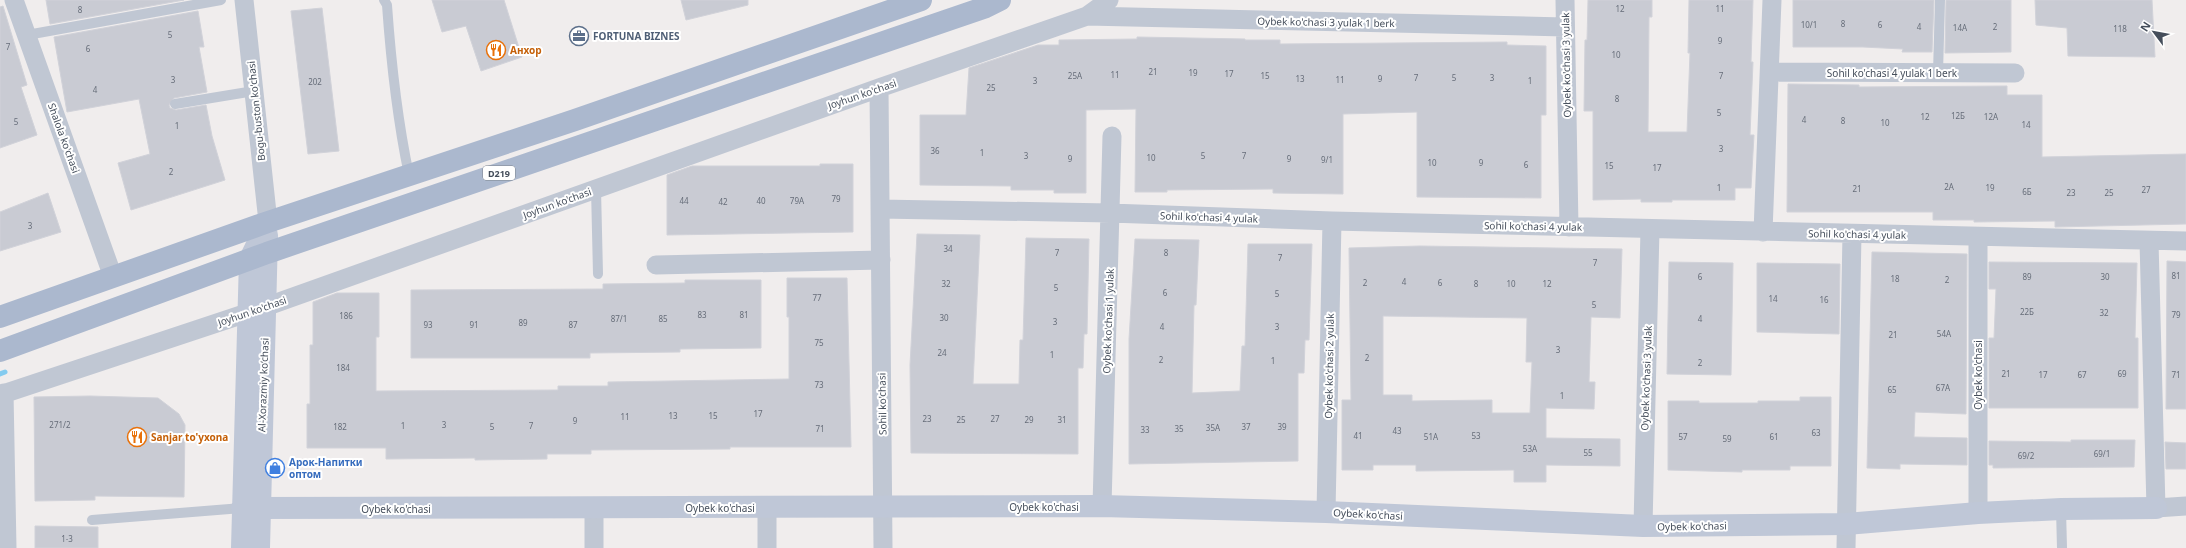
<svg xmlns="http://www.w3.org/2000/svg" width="2186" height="548" viewBox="0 0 2186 548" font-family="'Noto Sans',sans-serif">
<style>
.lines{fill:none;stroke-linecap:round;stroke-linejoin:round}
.stream{stroke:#84cbef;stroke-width:5}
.building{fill:#c9cbd3;stroke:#d1d2d9;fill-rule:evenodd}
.lane{stroke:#c0c7d3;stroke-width:10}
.street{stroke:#c0c7d3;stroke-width:19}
.secondary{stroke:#bfc7d7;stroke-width:22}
.primary{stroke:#abb8ce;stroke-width:22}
.labels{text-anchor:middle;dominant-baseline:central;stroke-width:4;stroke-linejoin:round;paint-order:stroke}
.number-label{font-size:8px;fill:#666d79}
.shield{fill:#fff;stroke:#7d838c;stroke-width:1}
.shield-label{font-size:9px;font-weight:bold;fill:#454e5b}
.street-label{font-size:10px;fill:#454e5b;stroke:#fff}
.service-label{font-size:10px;font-weight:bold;fill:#4e5e75;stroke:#fff;text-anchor:start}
.food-label{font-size:10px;font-weight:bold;fill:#c56008;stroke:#fff;text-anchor:start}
.shop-label{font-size:10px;font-weight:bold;fill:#366cbe;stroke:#fff;text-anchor:start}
</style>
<rect width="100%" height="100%" fill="#f0eded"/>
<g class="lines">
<path class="stream" d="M0,374L5,372"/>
</g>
<path class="building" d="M46,0H184L50,24Z
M432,0H504L522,57L481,71L466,26L442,32Z
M681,0H748V5L686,20Z
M1588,0H1652V17H1649L1648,132H1687L1690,53H1688L1689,0H1753L1751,62H1753L1750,135H1754L1751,188H1735V200H1672V202H1641V199L1593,200V111H1584L1585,40H1587Z
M1793,0H1934L1932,52H1902L1903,49L1863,47H1793Z
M1946,0H2011V52L1945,53Z
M2035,0H2152L2155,57L2068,56L2067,28L2036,25Z
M3,6L27,85L21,87L37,135L0,148V7Z
M322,8L339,151L308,154L291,11Z
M198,11L204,47H199L207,92L174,98L169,105L170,108L176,110L206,105L212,136L225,180L131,210L118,163L150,154L139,99L67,112L54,37Z
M1137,37L1245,39V40H1280V44L1507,42V45L1546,46V115H1541V198L1417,197V112L1343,114V194L1273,193V189L1167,190V192H1135L1136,109L1086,110V193H1054V190H1011V186L920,185V115H966L969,68L1038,45H1059V40L1137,39Z
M1788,84L1859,85V87L2007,86V95H2042V157L2186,154V224L2055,227V221L1974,222V220H1933V212H1787Z
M820,164H853V232L667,235V175L692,166H820Z
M48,193L61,232L0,251V212Z
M917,234L980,235L973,384H1019L1020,340H1023L1026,238L1089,239L1087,334H1084L1083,368H1078V454L911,453L910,365Z
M1135,239L1199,240L1196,305H1194L1192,393L1240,391L1242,346H1245L1248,244H1312L1309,340H1305L1304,373H1298V461L1129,464V339Z
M1420,246L1622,249L1620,318L1591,317L1589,382H1595L1594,409L1546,408V438L1620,439V466L1546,465V482H1514V470L1416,471V465H1373V470H1342V400H1351L1349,248ZM1383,316L1527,318L1526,362H1532L1530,413H1492V400L1412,401V395H1383Z
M1872,252L1967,254L1966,414L1915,412L1914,437L1967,438V465L1900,464V469L1867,468Z
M2167,261L2186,262V409H2166Z
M1669,262L1733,263L1731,375L1667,374Z
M1989,262L2137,263L2135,338H2138V408H1989V338H1994L1996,289H1989Z
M1757,263L1840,264L1839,334L1757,332Z
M787,278H847L851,447H730V449L591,450V454H547V459L475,460V458L386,459V448H307V404H310V345H313V302L337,293H379V337H376V391L558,390V386H608V382L789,379V317H787Z
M685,280H761V348L680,349V352L590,353V358H411V290L603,289V284L685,283Z
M90,396L158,398L179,414L185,425L184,497L95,496V500L35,501L34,397Z
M1800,397H1831V466H1790V470H1742V472L1668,470V401H1699V403H1758V401H1800Z
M2071,440H2135L2134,467L1993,468V465H1989V441L2071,442Z
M2165,442L2186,443V469H2166Z
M35,526L98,527V548H35Z"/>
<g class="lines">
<path class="lane" d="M384,0L387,5C391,62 397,118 409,175
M27,35L221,0
M1938,73L1940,0
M175,104L254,91
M596,189L598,274
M2061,509L2062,548
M92,520L242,508"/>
<path class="street" d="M14,0L113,277
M244,0L268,222
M1565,0L1569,227
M1087,16L1565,27
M1770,72L2015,73
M879,88L883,548
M880,209L1110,213L1332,221L2186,241
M1763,232L1772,0
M1978,237V513
M2149,241L2156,508L2186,506
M656,265L881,260
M4,393L7,548
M0,395L265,307L879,88L1087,16L1109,0
M1102,506L1112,136
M594,508V548
M767,508V548
M1326,512L1332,221
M1643,526L1650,229
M1846,548L1852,234"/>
<path class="secondary" d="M242,508L1102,506L1326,512L1643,526L1846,524L1978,513L2061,509L2156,508
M242,548L250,259L268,222
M259,548L267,235"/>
<path class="primary" d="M0,317L268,222L575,120L921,0
M0,351L267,253L986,7L1000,0"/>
</g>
<defs>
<g id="office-ring" transform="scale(1)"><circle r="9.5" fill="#fff" stroke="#5c6f8a" stroke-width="1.5"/><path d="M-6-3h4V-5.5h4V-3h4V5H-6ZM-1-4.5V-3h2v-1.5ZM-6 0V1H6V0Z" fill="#5c6f8a"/></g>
<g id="restaurant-ring" transform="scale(1)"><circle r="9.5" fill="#fff" stroke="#e8710a" stroke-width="1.5"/><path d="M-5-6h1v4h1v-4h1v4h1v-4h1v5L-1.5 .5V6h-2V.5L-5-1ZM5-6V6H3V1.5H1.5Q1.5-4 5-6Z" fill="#e8710a"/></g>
<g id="shop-ring" transform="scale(1)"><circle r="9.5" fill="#fff" stroke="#3f7fe0" stroke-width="1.5"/><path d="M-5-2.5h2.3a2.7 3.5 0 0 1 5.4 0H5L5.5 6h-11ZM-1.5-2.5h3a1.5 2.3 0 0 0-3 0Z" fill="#3f7fe0"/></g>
</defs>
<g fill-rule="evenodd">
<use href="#office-ring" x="579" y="36"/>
<use href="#restaurant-ring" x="496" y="50"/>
<use href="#restaurant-ring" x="137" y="437"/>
<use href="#shop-ring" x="275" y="468"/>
</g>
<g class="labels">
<g class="number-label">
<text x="1620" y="8">12</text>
<text x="1720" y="8">11</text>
<text x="80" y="9">8</text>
<text x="1843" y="23">8</text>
<text x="1809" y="24">10/1</text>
<text x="1880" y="24">6</text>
<text x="1919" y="26">4</text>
<text x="1995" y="26">2</text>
<text x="1960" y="27">14A</text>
<text x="2120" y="28">118</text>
<text x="170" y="34">5</text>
<text x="1720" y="40">9</text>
<text x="8" y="46">7</text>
<text x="88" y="48">6</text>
<text x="1616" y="54">10</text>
<text x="1153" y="71">21</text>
<text x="1193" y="72">19</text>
<text x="1229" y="73">17</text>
<text x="1115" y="74">11</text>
<text x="1075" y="75">25A</text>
<text x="1265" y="75">15</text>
<text x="1721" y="75">7</text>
<text x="1416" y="77">7</text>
<text x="1454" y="77">5</text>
<text x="1492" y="77">3</text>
<text x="1300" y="78">13</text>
<text x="1380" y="78">9</text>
<text x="173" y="79">3</text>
<text x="1340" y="79">11</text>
<text x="1035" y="80">3</text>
<text x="1530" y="80">1</text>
<text x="315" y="81">202</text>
<text x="991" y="87">25</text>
<text x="95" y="89">4</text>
<text x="1617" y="98">8</text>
<text x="1719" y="112">5</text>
<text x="1958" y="115">12Б</text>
<text x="1925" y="116">12</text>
<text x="1991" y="116">12A</text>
<text x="1804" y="119">4</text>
<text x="1843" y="120">8</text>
<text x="16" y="121">5</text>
<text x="1885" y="122">10</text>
<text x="2026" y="124">14</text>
<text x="177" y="125">1</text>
<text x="1721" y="148">3</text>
<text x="935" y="150">36</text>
<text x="982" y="152">1</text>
<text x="1026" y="155">3</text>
<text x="1203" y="155">5</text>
<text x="1244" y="155">7</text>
<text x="1151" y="157">10</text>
<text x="1070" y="158">9</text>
<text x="1289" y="158">9</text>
<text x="1327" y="159">9/1</text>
<text x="1432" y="162">10</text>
<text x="1481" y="162">9</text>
<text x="1526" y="164">6</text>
<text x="1609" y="165">15</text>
<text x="1657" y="167">17</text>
<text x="171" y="171">2</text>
<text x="1949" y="186">2A</text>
<text x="1719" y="187">1</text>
<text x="1990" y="187">19</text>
<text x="1857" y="188">21</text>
<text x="2146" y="189">27</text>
<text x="2027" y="191">6Б</text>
<text x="2071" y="192">23</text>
<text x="2109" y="192">25</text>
<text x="836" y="198">79</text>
<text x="684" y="200">44</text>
<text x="761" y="200">40</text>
<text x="797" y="200">79A</text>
<text x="723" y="201">42</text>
<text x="30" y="225">3</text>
<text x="948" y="248">34</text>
<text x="1057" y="252">7</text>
<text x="1166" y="252">8</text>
<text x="1280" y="257">7</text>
<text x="1595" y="262">7</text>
<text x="2176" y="275">81</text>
<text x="1700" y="276">6</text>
<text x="2027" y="276">89</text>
<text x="2105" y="276">30</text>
<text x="1895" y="278">18</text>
<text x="1947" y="279">2</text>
<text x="1404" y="281">4</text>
<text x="1365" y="282">2</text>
<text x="1440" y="282">6</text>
<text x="946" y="283">32</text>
<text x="1476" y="283">8</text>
<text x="1511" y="283">10</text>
<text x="1547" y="283">12</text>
<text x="1056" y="287">5</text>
<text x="1165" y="292">6</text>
<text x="1277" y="293">5</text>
<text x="817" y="297">77</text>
<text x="1773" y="298">14</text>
<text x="1824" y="299">16</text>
<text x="1594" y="304">5</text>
<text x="2027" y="311">22Б</text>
<text x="2104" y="312">32</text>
<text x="702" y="314">83</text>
<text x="744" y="314">81</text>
<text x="2176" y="314">79</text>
<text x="346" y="315">186</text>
<text x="944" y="317">30</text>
<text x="619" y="318">87/1</text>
<text x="663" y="318">85</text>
<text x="1700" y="318">4</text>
<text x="1055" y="321">3</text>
<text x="523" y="322">89</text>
<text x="428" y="324">93</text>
<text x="474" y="324">91</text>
<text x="573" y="324">87</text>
<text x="1162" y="326">4</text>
<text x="1277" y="326">3</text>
<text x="1944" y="333">54A</text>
<text x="1893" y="334">21</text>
<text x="819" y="342">75</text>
<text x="1558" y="349">3</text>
<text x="942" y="352">24</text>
<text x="1052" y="354">1</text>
<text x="1367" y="357">2</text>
<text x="1161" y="359">2</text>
<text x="1273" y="360">1</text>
<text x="1700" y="362">2</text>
<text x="343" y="367">184</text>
<text x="2006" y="373">21</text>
<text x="2122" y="373">69</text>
<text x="2043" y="374">17</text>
<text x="2082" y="374">67</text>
<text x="2176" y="374">71</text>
<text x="819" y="384">73</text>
<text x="1943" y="387">67A</text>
<text x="1892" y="389">65</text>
<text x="1562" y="395">1</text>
<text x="758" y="413">17</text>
<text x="673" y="415">13</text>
<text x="713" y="415">15</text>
<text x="625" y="416">11</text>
<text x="927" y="418">23</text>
<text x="995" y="418">27</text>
<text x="961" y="419">25</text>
<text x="1029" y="419">29</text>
<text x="1062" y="419">31</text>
<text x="575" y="420">9</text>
<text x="60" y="424">271/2</text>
<text x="444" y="424">3</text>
<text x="403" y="425">1</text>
<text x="531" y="425">7</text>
<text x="340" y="426">182</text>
<text x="492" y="426">5</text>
<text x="1246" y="426">37</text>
<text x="1282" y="426">39</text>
<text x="1213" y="427">35A</text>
<text x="820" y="428">71</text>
<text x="1179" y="428">35</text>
<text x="1145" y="429">33</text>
<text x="1397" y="430">43</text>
<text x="1816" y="432">63</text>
<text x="1358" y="435">41</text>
<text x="1476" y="435">53</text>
<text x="1431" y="436">51A</text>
<text x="1683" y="436">57</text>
<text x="1774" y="436">61</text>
<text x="1727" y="438">59</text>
<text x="1530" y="448">53A</text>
<text x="1588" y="452">55</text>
<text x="2102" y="453">69/1</text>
<text x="2026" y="455">69/2</text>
<text x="67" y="538">1-3</text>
</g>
<rect class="shield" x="483" y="166" width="32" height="14" rx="3"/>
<g class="shield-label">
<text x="499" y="173">D219</text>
</g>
<g class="street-label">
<text transform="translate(1326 22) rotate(1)">Oybek ko'chasi 3 yulak 1 berk</text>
<text transform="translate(1566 65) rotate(-91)">Oybek ko'chasi 3 yulak</text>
<text x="1892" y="73">Sohil ko'chasi 4 yulak 1 berk</text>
<text transform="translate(862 94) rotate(-19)">Joyhun ko'chasi</text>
<text transform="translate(256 111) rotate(-96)">Bogu-buston ko'chasi</text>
<text transform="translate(64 138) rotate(70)">Shalola ko'chasi</text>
<text transform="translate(557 203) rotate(-20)">Joyhun ko'chasi</text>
<text transform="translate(1209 217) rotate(2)">Sohil ko'chasi 4 yulak</text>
<text transform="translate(1533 226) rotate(1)">Sohil ko'chasi 4 yulak</text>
<text transform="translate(1857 234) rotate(1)">Sohil ko'chasi 4 yulak</text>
<text transform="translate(252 311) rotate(-19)">Joyhun ko'chasi</text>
<text transform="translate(1108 321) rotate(-88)">Oybek ko'chasi 1 yulak</text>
<text transform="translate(1329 366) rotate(-89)">Oybek ko'chasi 2 yulak</text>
<text transform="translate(1978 375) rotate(-90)">Oybek ko'chasi</text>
<text transform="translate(1646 378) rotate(-88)">Oybek ko'chasi 3 yulak</text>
<text transform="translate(263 385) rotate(-88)">Al-Xorazmiy ko’chasi</text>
<text transform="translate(882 404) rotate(-91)">Sohil ko'chasi</text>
<text x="1044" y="507">Oybek ko'chasi</text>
<text x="720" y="508">Oybek ko'chasi</text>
<text x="396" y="509">Oybek ko'chasi</text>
<text transform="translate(1368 514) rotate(3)">Oybek ko'chasi</text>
<text transform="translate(1692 526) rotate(-1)">Oybek ko'chasi</text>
</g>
<g class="service-label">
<text x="593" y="36">FORTUNA BIZNES</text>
</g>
<g class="food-label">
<text x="510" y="50">Анхор</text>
<text x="151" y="437">Sanjar to'yxona</text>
</g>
<g class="shop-label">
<text x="289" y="462">Арок-Напитки<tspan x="289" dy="12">оптом</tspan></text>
</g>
</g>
<g transform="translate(2154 32) rotate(302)" stroke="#ffffff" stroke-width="3" paint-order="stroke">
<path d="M0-3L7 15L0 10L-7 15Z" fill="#454e5b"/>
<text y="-6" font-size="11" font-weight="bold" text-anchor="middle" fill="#454e5b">N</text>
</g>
</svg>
